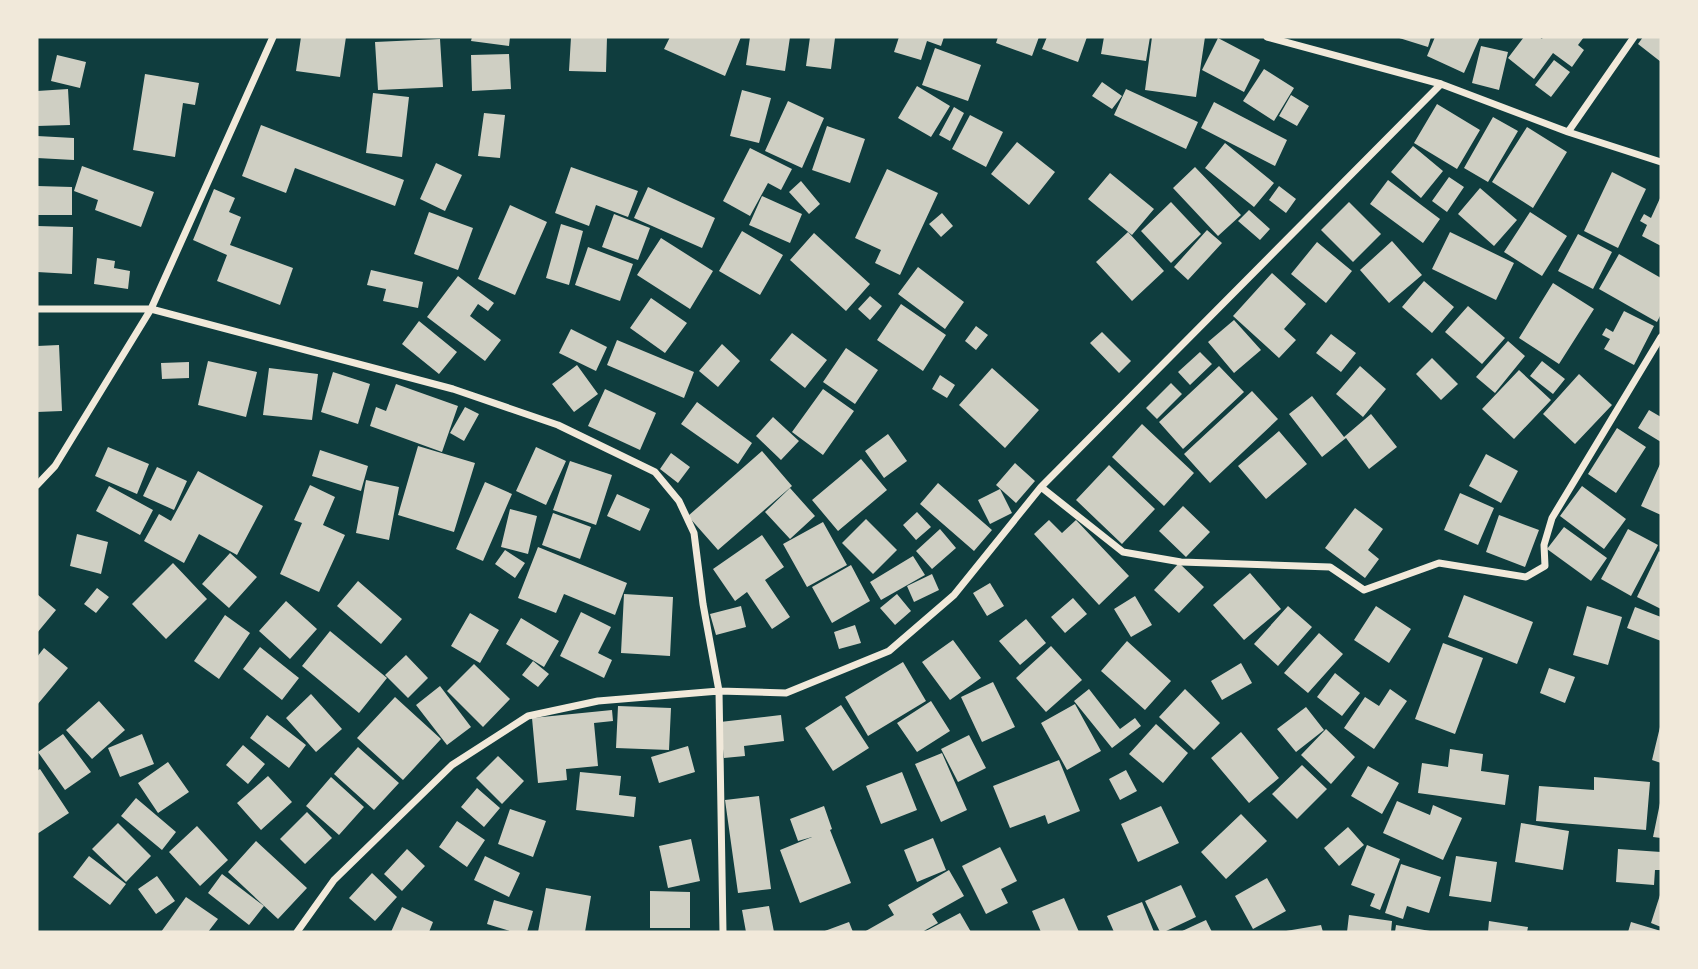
<svg xmlns="http://www.w3.org/2000/svg" width="1698" height="969" viewBox="0 0 1698 969" font-family="'Sofia Sans Condensed',sans-serif">
<style>
.building{fill:#cfcfc3}
.lines{fill:none;stroke-linecap:round;stroke-linejoin:round}
.minor{stroke:#f1e9da;stroke-width:7}
</style>
<rect width="100%" height="100%" fill="#0f3d3e"/>
<path class="building" d="M301,37H346L340,77L296,71Z
M472,37H510L509,46L471,41Z
M571,37H607L606,72L569,71Z
M670,37H741L725,76L664,49Z
M750,37H790L785,71L746,65Z
M810,37L835,38L831,69L806,66Z
M899,37H944L941,46L927,41L921,60L894,52Z
M998,37H1039L1032,56L996,43Z
M1047,37H1087L1078,62L1042,49Z
M1104,37H1150L1146,61L1101,54Z
M1152,37H1205L1196,97L1145,90Z
M1396,37H1431L1428,47Z
M1435,37H1480L1464,73L1427,56Z
M1524,37H1539L1542,39L1543,37H1584L1578,45L1584,50L1572,67L1553,53L1534,79L1508,58Z
M1643,37H1661V62L1638,44Z
M1218,38L1260,60L1244,92L1202,70Z
M440,39L443,87L378,90L375,42Z
M1481,46L1508,52L1499,90L1472,83Z
M935,48L981,65L968,101L922,85Z
M509,54L511,89L472,91L471,55Z
M57,55L86,62L80,88L51,81Z
M1554,60L1570,72L1551,97L1535,85Z
M1264,69L1294,88L1274,121L1243,101Z
M145,74L199,83L195,105L183,103L175,157L133,150Z
M1102,82L1122,96L1112,109L1092,96Z
M917,86L950,106L931,137L898,118Z
M68,89L70,125L37,126V91Z
M1126,89L1198,122L1186,149L1114,115Z
M742,90L771,98L759,143L730,136Z
M373,93L409,97L402,157L366,153Z
M1291,95L1309,106L1297,126L1279,116Z
M788,101L824,118L802,168L765,151Z
M1214,102L1287,140L1275,166L1201,128Z
M1437,104L1480,130L1457,169L1414,143Z
M954,107L964,113L950,141L939,135Z
M484,113L505,115L500,158L478,156Z
M970,115L1003,132L986,167L952,149Z
M1493,117L1518,131L1488,182L1464,168Z
M261,125L404,180L395,206L295,168L286,193L242,176Z
M827,126L865,139L850,183L812,170Z
M1527,127L1567,152L1533,208L1492,182Z
M37,136L74,138V160L37,158Z
M1017,142L1055,172L1029,205L991,174Z
M1225,143L1274,183L1254,207L1205,168Z
M1413,146L1443,171L1421,198L1391,172Z
M750,148L792,169L781,190L768,183L750,216L723,201Z
M436,163L462,175L445,211L420,199Z
M82,166L154,192L141,227L95,210L98,200L74,191Z
M571,167L638,191L628,217L596,205L589,226L555,213Z
M1195,167L1241,215L1218,236L1173,188Z
M887,169L938,193L900,275L875,263L881,250L855,238Z
M1612,172L1646,189L1618,248L1584,231Z
M1110,173L1154,209L1132,235L1088,199Z
M1449,177L1464,187L1447,212L1432,201Z
M1388,180L1440,219L1423,243L1370,204Z
M801,181L820,204L809,214L789,192Z
M37,186L72,187V215H37Z
M1279,186L1296,199L1286,213L1269,200Z
M648,187L715,218L702,248L634,218Z
M1480,188L1517,220L1494,246L1458,214Z
M214,189L235,198L229,212L241,217L230,245L293,268L280,305L217,281L227,255L193,240Z
M762,196L802,214L790,243L749,225Z
M1661,196V246L1642,236L1647,225L1640,221L1644,214L1651,218Z
M1171,202L1201,234L1171,263L1141,231Z
M1349,202L1381,234L1353,262L1321,230Z
M510,205L547,222L515,295L478,279Z
M1249,210L1270,229L1260,240L1238,221Z
M429,212L473,228L458,270L414,254Z
M1530,212L1567,236L1542,276L1504,252Z
M942,213L953,226L941,237L929,224Z
M614,214L650,228L638,260L602,247Z
M561,224L583,231L569,285L546,278Z
M37,226L73,227L72,274L37,272Z
M1207,230L1222,243L1188,280L1174,267Z
M742,231L783,255L760,295L719,271Z
M1128,232L1164,271L1132,301L1096,262Z
M1450,232L1514,263L1496,300L1432,269Z
M814,233L870,284L846,311L790,260Z
M1578,234L1612,252L1593,289L1558,271Z
M661,238L713,271L690,309L637,275Z
M1392,241L1422,275L1389,303L1360,270Z
M1317,242L1352,271L1326,303L1291,274Z
M588,247L633,264L620,301L575,285Z
M1619,254L1661,278V314L1657,322L1599,289Z
M97,258L115,261L114,268L130,271L128,289L94,284Z
M918,267L964,302L945,329L898,294Z
M371,270L423,282L418,308L383,301L386,289L367,285Z
M1272,273L1306,304L1284,329L1296,340L1279,358L1233,316Z
M458,276L494,303L488,311L478,304L470,316L501,340L485,361L427,317Z
M1424,281L1454,307L1432,333L1402,307Z
M1553,283L1594,309L1559,364L1519,338Z
M870,296L882,306L870,320L858,309Z
M651,298L687,323L665,353L630,328Z
M901,304L946,335L923,371L877,340Z
M1468,306L1505,338L1482,364L1445,332Z
M1624,311L1654,326L1634,365L1604,349L1610,339L1602,335L1606,328L1613,332Z
M1234,320L1261,350L1234,373L1208,342Z
M419,321L457,352L439,374L402,344Z
M976,326L988,335L976,350L965,341Z
M571,329L607,347L596,371L559,353Z
M1102,332L1131,361L1119,373L1090,343Z
M792,333L827,360L805,388L770,360Z
M1331,334L1356,353L1341,372L1316,353Z
M617,340L694,372L684,398L607,365Z
M1508,341L1525,356L1495,393L1476,377Z
M722,344L740,361L718,387L699,371Z
M59,345L62,411L37,412V346Z
M846,348L878,370L855,404L823,382Z
M1200,352L1212,364L1190,385L1178,372Z
M1432,358L1458,384L1441,400L1416,374Z
M208,361L257,372L246,417L198,405Z
M1542,361L1565,379L1553,394L1530,376Z
M189,362V378L162,379L161,363Z
M577,365L598,394L574,412L552,384Z
M1219,366L1244,392L1183,449L1159,422Z
M1360,366L1386,389L1363,417L1336,394Z
M269,368L318,374L312,420L263,415Z
M992,368L1039,410L1005,448L959,405Z
M1519,370L1551,400L1514,439L1482,409Z
M333,372L370,384L358,424L321,412Z
M1579,374L1612,405L1575,444L1543,414Z
M940,375L955,385L947,398L932,389Z
M1171,383L1182,394L1157,419L1146,408Z
M396,384L458,406L442,452L370,426L376,407L386,411Z
M605,389L656,413L640,450L588,426Z
M823,389L854,411L823,455L792,432Z
M1252,391L1278,419L1210,483L1184,454Z
M1312,396L1344,437L1371,414L1397,447L1369,469L1346,438L1322,457L1289,414Z
M697,402L752,443L738,464L681,424Z
M465,407L479,414L464,441L450,433Z
M1649,410L1661,417V442L1638,428Z
M773,417L799,441L781,460L756,436Z
M1142,424L1194,473L1164,506L1112,457Z
M1617,428L1646,447L1616,493L1588,474Z
M1279,431L1307,464L1266,499L1238,466Z
M888,434L907,461L884,478L865,451Z
M418,446L475,463L454,532L398,515Z
M108,447L149,464L137,494L95,476Z
M536,447L566,461L546,505L516,491Z
M320,450L368,466L361,491L312,476Z
M762,451L792,486L718,550L688,516Z
M671,453L690,467L678,483L660,469Z
M1486,454L1518,471L1501,503L1469,486Z
M861,459L887,490L838,531L812,500Z
M570,461L612,475L596,525L553,510Z
M1661,462V515L1641,506Z
M1015,463L1035,481L1016,503L996,485Z
M1109,465L1155,509L1122,544L1076,500Z
M157,467L187,481L174,510L143,496Z
M198,471L263,506L237,555L199,534L184,563L144,541L159,514L171,521Z
M366,480L399,487L389,540L356,533Z
M485,482L512,494L483,561L456,549Z
M938,483L992,530L974,551L920,504Z
M310,485L335,497L323,525L345,535L319,592L280,574L302,523L294,520Z
M109,486L153,510L140,535L96,511Z
M1582,486L1626,519L1604,549L1560,516Z
M790,488L815,516L790,539L765,512Z
M1000,489L1012,513L990,524L978,500Z
M1460,493L1494,508L1478,545L1444,530Z
M617,494L650,509L640,531L607,516Z
M1183,506L1210,532L1186,557L1159,531Z
M1355,508L1383,529L1368,550L1379,559L1365,578L1325,548Z
M510,509L537,516L528,554L501,547Z
M917,512L931,527L916,540L903,525Z
M553,513L591,527L580,559L542,545Z
M1499,515L1539,530L1525,567L1486,552Z
M866,519L897,550L873,574L842,543Z
M1049,520L1062,533L1076,520L1129,576L1099,605L1034,534Z
M823,522L847,565L807,587L783,544Z
M1564,527L1607,558L1591,581L1547,549Z
M940,529L956,548L932,569L916,551Z
M1628,529L1658,545L1631,596L1601,579Z
M77,534L108,542L101,574L70,566Z
M762,535L784,567L765,580L790,617L772,629L747,592L735,601L713,569Z
M538,547L627,583L615,615L564,594L556,613L518,598Z
M505,550L525,563L515,578L495,564Z
M1659,551L1661,553V609L1637,597Z
M230,553L257,577L229,608L202,584Z
M913,556L925,575L881,600L870,582Z
M173,563L207,599L166,639L132,604Z
M1179,563L1204,587L1179,613L1154,590Z
M851,565L870,601L832,623L812,587Z
M1250,573L1281,609L1244,640L1213,605Z
M932,574L939,590L914,602L907,586Z
M358,581L402,619L381,644L337,606Z
M990,583L1004,606L987,616L973,593Z
M97,588L109,597L96,613L84,604Z
M37,594L56,610L37,633Z
M624,594L673,597L670,656L621,653Z
M897,594L911,611L895,625L880,608Z
M1464,595L1533,622L1517,664L1448,637Z
M1135,596L1152,625L1131,637L1114,609Z
M1073,598L1087,614L1065,633L1051,617Z
M286,601L317,629L290,659L259,631Z
M741,606L746,627L716,635L710,614Z
M1288,606L1312,627L1278,666L1254,644Z
M1376,606L1411,629L1389,663L1354,640Z
M1587,606L1622,617L1608,665L1573,655Z
M1635,607L1661,617V641L1627,628Z
M581,612L611,627L598,653L612,660L604,678L560,656Z
M470,613L499,630L480,663L451,646Z
M225,615L250,633L219,679L194,661Z
M521,618L559,641L544,667L506,644Z
M1026,619L1046,643L1020,665L999,641Z
M855,625L861,643L839,649L834,632Z
M330,631L387,678L359,713L302,666Z
M1319,633L1343,654L1308,693L1284,673Z
M953,640L981,678L950,700L922,662Z
M1127,641L1171,681L1145,710L1101,671Z
M1443,643L1483,658L1455,734L1415,719Z
M1051,646L1082,680L1046,712L1016,678Z
M260,647L299,678L282,700L243,669Z
M44,648L68,668L37,705V657Z
M406,655L428,678L408,698L385,675Z
M533,661L549,674L538,687L522,675Z
M903,662L926,701L868,736L845,697Z
M1241,663L1252,683L1222,700L1211,681Z
M474,664L510,699L483,727L447,691Z
M1549,668L1575,677L1565,703L1540,693Z
M1335,673L1360,693L1342,716L1317,697Z
M993,682L1015,727L982,742L961,697Z
M440,686L471,727L447,745L416,705Z
M1089,689L1120,729L1135,718L1141,726L1112,748L1074,701Z
M1185,689L1220,723L1194,750L1159,717Z
M1390,689L1407,701L1374,749L1344,728L1365,697L1379,706Z
M311,694L342,729L316,752L286,718Z
M395,697L441,739L403,780L357,738Z
M99,701L125,730L92,759L66,730Z
M931,701L950,731L917,752L897,723Z
M1075,704L1101,751L1067,770L1041,723Z
M841,705L869,748L833,771L805,728Z
M618,706L671,708L669,750L616,748Z
M1306,707L1324,730L1296,752L1277,729Z
M612,710L613,721L594,723L598,766L566,769L567,780L538,783L532,718Z
M267,715L306,745L289,768L250,738Z
M781,715L784,741L744,746L745,756L724,758L720,722Z
M1156,724L1188,753L1163,783L1129,754Z
M1660,727H1661V763L1652,760Z
M1326,729L1355,757L1331,784L1301,755Z
M1241,732L1279,778L1249,803L1211,758Z
M63,734L91,772L65,790L38,752Z
M142,734L154,764L120,777L108,748Z
M969,735L986,768L958,782L941,749Z
M243,745L265,764L248,784L226,765Z
M688,746L695,772L659,783L651,757Z
M358,747L399,783L374,810L334,774Z
M1450,749L1483,754L1481,771L1509,775L1505,805L1418,793L1422,763L1448,767Z
M942,753L967,810L941,822L915,764Z
M498,756L524,781L502,804L476,778Z
M1059,760L1080,811L1048,824L1045,815L1010,828L993,786Z
M168,762L189,792L158,813L138,783Z
M1302,765L1327,789L1297,819L1272,794Z
M1368,766L1399,783L1382,814L1351,796Z
M40,769L69,813L37,834V771Z
M1126,770L1137,791L1120,800L1109,779Z
M580,772L621,776L619,795L636,797L634,817L576,810Z
M902,772L917,810L881,824L866,786Z
M268,776L292,802L261,830L237,803Z
M331,777L364,807L339,835L306,806Z
M1594,777L1650,782L1646,830L1536,821L1539,786L1594,790Z
M477,788L500,808L484,827L461,807Z
M759,796L771,889L738,893L725,800Z
M136,798L176,832L162,850L121,816Z
M1397,801L1430,815L1433,805L1462,818L1443,860L1383,833Z
M1660,803H1661V838L1653,837Z
M824,806L832,829L830,830L851,883L800,903L780,850L812,837L798,841L790,819Z
M1161,806L1179,843L1138,862L1121,824Z
M510,809L546,821L533,857L498,844Z
M307,812L332,838L305,864L280,839Z
M1241,814L1267,841L1226,879L1201,852Z
M457,821L485,840L467,867L439,847Z
M118,823L151,856L126,882L92,849Z
M1521,823L1569,831L1563,870L1515,862Z
M197,826L228,860L200,886L169,852Z
M1348,827L1364,845L1339,866L1324,848Z
M933,838L946,870L917,882L904,850Z
M691,839L700,881L668,888L659,846Z
M256,841L307,888L278,919L228,872Z
M1367,845L1400,859L1380,910L1370,906L1375,894L1351,885Z
M1000,847L1017,881L1001,889L1008,903L986,914L962,866Z
M407,849L425,866L402,891L384,874Z
M1618,849L1661,852V870H1655L1654,885L1616,882Z
M89,856L126,884L110,905L73,877Z
M485,856L520,873L509,897L474,880Z
M1456,856L1497,862L1491,902L1449,896Z
M1401,864L1441,877L1429,913L1407,906L1403,919L1385,913Z
M949,870L964,896L932,914L938,923L922,932H864L894,915L888,905Z
M372,873L397,897L375,921L349,898Z
M222,874L264,906L249,925L208,893Z
M157,876L175,901L156,914L138,889Z
M1267,878L1286,911L1253,929L1235,896Z
M1181,885L1196,917L1164,932H1160L1145,901Z
M546,888L591,896L585,932H538Z
M650,891L690,892V928H650Z
M1661,892V927L1651,923Z
M186,897L218,919L208,932H161Z
M1064,898L1079,932H1041L1032,911Z
M494,900L533,911L527,932H513L487,924Z
M1142,902L1154,932H1114L1107,916Z
M769,906L774,932H746L742,910Z
M402,907L433,922L429,932H391Z
M960,913L971,932H924Z
M1349,915L1392,921L1391,932H1347Z
M1206,920L1212,932H1180Z
M1489,921L1528,927L1527,932H1488Z
M849,922L853,932H822Z
M1631,922L1661,931V932H1628Z
M1321,925L1323,932H1287L1286,931Z
M1396,925L1430,931L1429,932H1395Z"/>
<g class="lines">
<path class="minor" d="M1267,37L1441,84L1568,132L1661,162
M1568,132L1634,37
M37,309H151L453,389L558,425L655,472L679,501L694,533L703,604L719,691L723,932
M37,485L55,466L151,309L273,37
M1041,487L1123,552L1181,562L1330,567L1364,590L1439,563L1526,577L1545,566L1544,545L1552,518L1661,337
M297,932L334,880L452,765L528,716L598,701L719,691L786,693L889,651L954,595L1041,487L1441,84"/>
</g>
<rect width="1698" height="969" fill="none" stroke="#f1e9da" stroke-width="77"/>
</svg>
